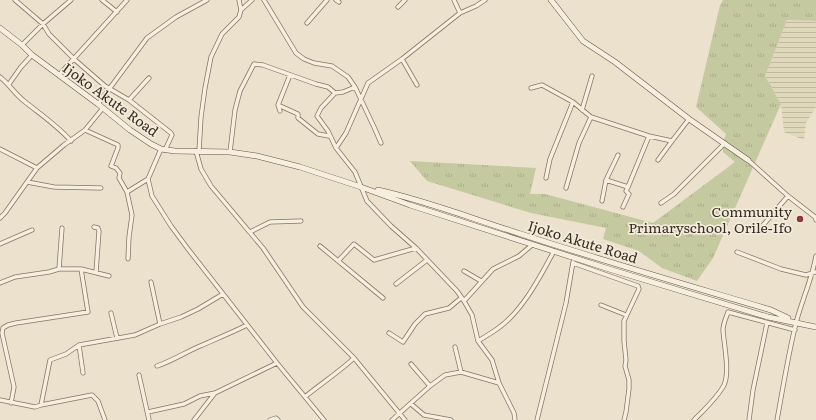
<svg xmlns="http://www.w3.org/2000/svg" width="816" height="420" viewBox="0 0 816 420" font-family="Literata,serif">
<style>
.farmland{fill:url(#farmland-rules)}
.grass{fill:url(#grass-tufts)}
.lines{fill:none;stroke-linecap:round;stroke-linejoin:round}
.street-casing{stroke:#877461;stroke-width:5}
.secondary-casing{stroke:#695544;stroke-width:6}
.street{stroke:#f6eedf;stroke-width:3.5}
.secondary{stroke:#f6eedf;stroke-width:5}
.poi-dot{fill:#90373b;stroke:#f3ebdb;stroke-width:1.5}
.labels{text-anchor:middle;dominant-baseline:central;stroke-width:3.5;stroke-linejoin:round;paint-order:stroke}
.street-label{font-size:14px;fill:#392d23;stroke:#f3ebdb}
.poi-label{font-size:14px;fill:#392d23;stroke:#f3ebdb;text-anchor:end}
</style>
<defs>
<pattern id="farmland-rules" width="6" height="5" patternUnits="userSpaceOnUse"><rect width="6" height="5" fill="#e0d8ba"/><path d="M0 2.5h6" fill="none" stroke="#c1baa0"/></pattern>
<pattern id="grass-tufts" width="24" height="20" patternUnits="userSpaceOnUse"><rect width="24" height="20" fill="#c5c9a0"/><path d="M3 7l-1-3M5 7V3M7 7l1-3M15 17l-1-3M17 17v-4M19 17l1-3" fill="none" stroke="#aaad8a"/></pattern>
</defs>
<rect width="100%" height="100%" fill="#ebe1cc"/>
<path class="farmland" d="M787,20L816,21V107L806,123L804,140L784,132L781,104L765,76Z"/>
<path class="grass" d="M723,0H816V21L787,20L765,76L781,104L713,258L697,281L662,268L639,251L603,239L606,228L531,213L427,181L410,161L536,168L530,194H545L653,223L735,162L723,152V142L726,134L696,107L720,5Z"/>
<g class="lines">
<g class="street-casing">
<path id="street" d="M15,0L43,24L49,34L74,59L105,86L129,100L171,133L172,135L165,150
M102,0L117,12
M264,0L296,53L304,59L314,63L332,66L348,77L355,87L374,127L381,143
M336,0L339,2
M454,0L460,13
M485,0L476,6L460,13L402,59L368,83L346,133L336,148L355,172L367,201L391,226L416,248L457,291L464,301L472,315L478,341L492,360L499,383L514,413L515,420
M398,7L405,0
M241,10L252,0
M307,23L327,0
M22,45L43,24L71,0
M402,59L417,85
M59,75L127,0
M0,77C9,84 15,94 24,101C40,114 57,125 71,141
M9,84L21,67L32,55
M531,88L542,85L573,102L591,117L649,136L672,141L689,119
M129,100L149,78
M98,104L147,38L176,17L207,0
M278,105L298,114V118L318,134L329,136
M582,110L592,76
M280,111L278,105L290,75
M85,130L118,145V148L111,166L116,168L120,173L119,178L127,192
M336,148L328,131L317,116L321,108L335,93L343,92L355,87
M0,149L37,168
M161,149L148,179L152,196L171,226L188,249L277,363L324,420
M196,151L201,169L211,186L263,248L303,307L354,358L405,420
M199,151L201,117L205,88L211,57L222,34L239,17L241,10L239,0
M230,152L235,110L240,91L254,64L263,65L316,84L328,87L335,93
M658,160L672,141
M748,160L788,196L815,217L816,220
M546,178L550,159L573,102
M606,180L618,155
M27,182L54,187L101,188
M566,188L579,143L591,117
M602,201L606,180L628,187
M661,203L674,194L725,143
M623,207L629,194L626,191L628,187L649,136
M0,218L5,213L37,168L64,145L85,130L103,108
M94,227L98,228L99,231L96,272
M758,231L788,196
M250,232L270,222L301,221
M0,244L32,230
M320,246L383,298
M737,252L781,269L806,275L816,272
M128,259L129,237L132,215L127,192L148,179
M338,261L354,244L374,260L416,248
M573,263L638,286L639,289L624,321V341L626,360L625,366L629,380V389L626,412L624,420
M59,269L62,228
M464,271L481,281
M151,282L160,324
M0,283L15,277L49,272L59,269H81L109,276
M396,284L427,260
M464,301L493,269L519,256L532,245
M601,305L626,315
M111,313L117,338
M389,333L403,342L415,324L425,314L449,308L461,298
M478,341C485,337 491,333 497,329C522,312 540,277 554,251
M79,345L83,373
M455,347L461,372
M411,364L430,386
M157,366C172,361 186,352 200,346C216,339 231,333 247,325
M139,375L149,420
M306,396C322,383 339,372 354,358
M0,400L35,407L41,405L92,395L98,401L105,420
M11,403L14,387L2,333L3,328L8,325L16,323L88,312L81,269
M411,404L424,415L451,420
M41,405L50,360L66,354L79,345L135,335L160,324L181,317L198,309L223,294
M148,412L184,404L200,396L215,393
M194,420L215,393L277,363
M270,420L276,418L278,420
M392,420L430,386L445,375L461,372L499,383
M537,420L566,303L573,262
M694,420C703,411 718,397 724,385C730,372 724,345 723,330C723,324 726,318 728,312L795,330
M749,420L753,390L767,323
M777,420C783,388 788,355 796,323C802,300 812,279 816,256"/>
</g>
<g class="secondary-casing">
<path id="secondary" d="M551,0L583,41L615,62L689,119L748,160
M0,28L22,45L32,55L98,104L130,130L151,144L161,149L175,151L230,152L257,156L300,167L361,187L410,205L609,269L768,317L816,327
M378,190C427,201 473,219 521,234C603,261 687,285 771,310L788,318"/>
</g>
<use href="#street" class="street"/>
<use href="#secondary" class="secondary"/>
</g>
<circle class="poi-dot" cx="800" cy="219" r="4"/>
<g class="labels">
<g class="street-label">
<text transform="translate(111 99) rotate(36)">Ijoko Akute Road</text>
<text transform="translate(583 241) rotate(17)">Ijoko Akute Road</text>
</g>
<g class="poi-label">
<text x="792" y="211">Community<tspan x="792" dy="16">Primaryschool, Orile-Ifo</tspan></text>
</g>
</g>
</svg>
